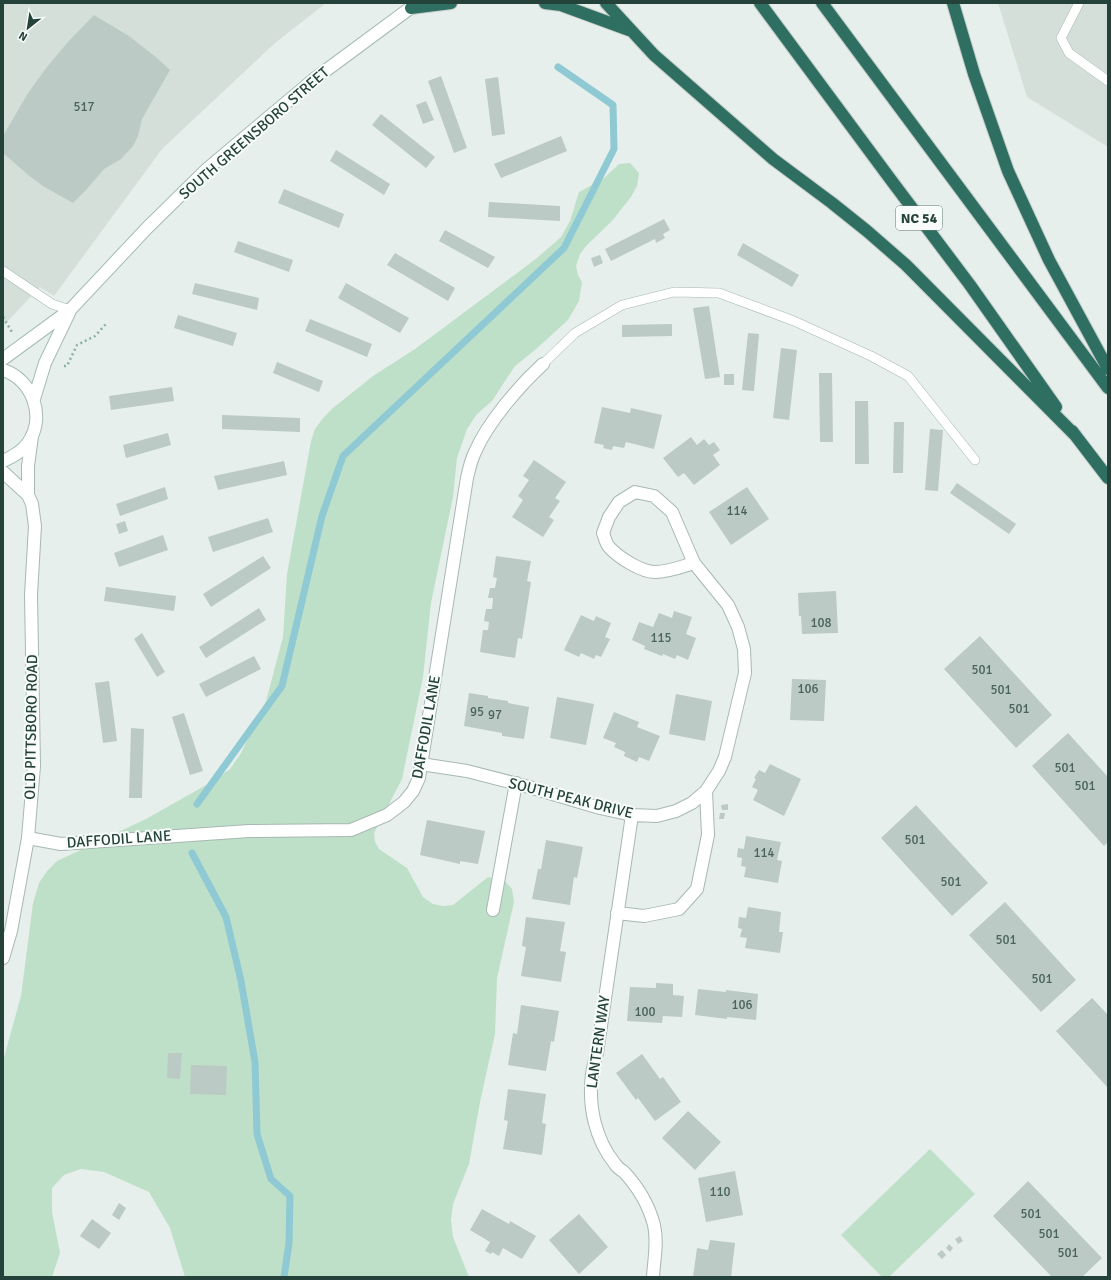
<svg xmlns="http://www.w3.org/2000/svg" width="1111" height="1280" viewBox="0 0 1111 1280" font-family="Signika,sans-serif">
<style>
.built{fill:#d4dfda}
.green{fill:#bfe0c8}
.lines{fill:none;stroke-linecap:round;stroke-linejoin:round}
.stream{stroke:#8ec9d4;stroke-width:7}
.building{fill:#bbcac4}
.lane-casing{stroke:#a8b8b2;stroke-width:10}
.street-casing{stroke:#a8b8b2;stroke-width:14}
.secondary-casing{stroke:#a4bbb3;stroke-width:14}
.highway-casing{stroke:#c2cac8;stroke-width:14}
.path{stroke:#86b3a5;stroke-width:2.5;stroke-dasharray:2 3;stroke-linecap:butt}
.lane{stroke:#fff;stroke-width:9}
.street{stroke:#fff;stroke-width:12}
.secondary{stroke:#fff;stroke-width:12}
.highway{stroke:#2f6f62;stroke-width:12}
.labels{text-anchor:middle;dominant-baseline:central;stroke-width:4;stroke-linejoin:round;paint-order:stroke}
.number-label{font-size:13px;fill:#4a645c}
.shield{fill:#f7fbf9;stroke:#637a73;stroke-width:1}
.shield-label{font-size:14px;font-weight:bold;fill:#24423a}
.street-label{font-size:15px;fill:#24423a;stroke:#f7fbf9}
</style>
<rect width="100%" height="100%" fill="#e6efeb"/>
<path class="built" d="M3,3H326L275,43L162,149L54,296L40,287L3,326Z
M998,3H1108V147L1027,97Z"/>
<path class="green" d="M630,163L639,173L637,186L631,197L612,221L587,245L580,254L576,266L578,275L582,282L579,301L568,320L535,350L515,366L492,401L477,414L467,429L457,458L453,497L431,603L423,677L402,779L374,833L375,842L379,849L407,868L423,897L433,904L443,906L453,905L488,877L504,880L512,889L514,902L497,978L495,1034L480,1102L469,1164L453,1204L451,1220L453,1237L469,1277H185L170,1228L149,1192L104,1172L81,1169L64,1175L52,1188V1212L60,1253L52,1277H3V1061L21,996L33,903L39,883L47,871L57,861L146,819L215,780L230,769L241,753L266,701L283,637L287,574L311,441L315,429L323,418L333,408L373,376L415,349L537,258L561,237L570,221L579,192L603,179L619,164Z
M930,1149L975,1194L889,1277H882L841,1235Z"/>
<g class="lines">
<path class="stream" d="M197,804L282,686L322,516L343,456L564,248L614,149L613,105L558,67
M192,853L226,917L241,981L255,1062L257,1134L271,1179L290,1196L289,1243L284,1277"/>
</g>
<path class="building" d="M94,15L129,36L157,58L170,70L142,119L138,136L133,146L121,159L104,169L86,190L73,203L43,186L27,174L3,153V136L28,93L47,67L67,43Z
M441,76L467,148L454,153L428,81Z
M498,77L505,134L492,136L485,79Z
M426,101L434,120L423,124L416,105Z
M381,114L435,157L426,168L372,125Z
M561,136L567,151L501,178L494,164Z
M336,150L390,184L384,195L330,161Z
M284,189L344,214L339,228L278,203Z
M489,202L560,206V221L488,217Z
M664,219L670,230L663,234L665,238L656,243L655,239L611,261L605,249Z
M445,230L495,257L488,268L439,241Z
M238,241L293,260L289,272L234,252Z
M743,243L799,275L792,287L737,255Z
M395,253L455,288L448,301L387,265Z
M600,255L603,263L594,267L591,258Z
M195,283L259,298L257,310L192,294Z
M346,283L409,318L400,333L338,298Z
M709,306L720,377L705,379L693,308Z
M178,315L237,333L233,346L174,328Z
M310,319L372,344L367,357L305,331Z
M672,324V336L622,337V325Z
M748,333L759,334L754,391L742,390Z
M781,348L797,350L789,420L773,418Z
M277,362L323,381L319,392L273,373Z
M819,373H832L833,442H820Z
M724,374H734V385H724Z
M172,387L174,401L111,410L109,396Z
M855,401H868L869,464H855Z
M602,407L630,413L631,408L662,415L654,449L626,442L624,448L613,446L612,450L603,448L604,445L594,443Z
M222,415L300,418V432L222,429Z
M894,422H904L903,473H893Z
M930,429L943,430L938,491L925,490Z
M168,433L171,445L126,458L123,445Z
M691,437L697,445L704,439L709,445L714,442L720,450L713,455L720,465L694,485L684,473L678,477L663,458Z
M534,460L566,482L555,498L560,501L549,517L554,520L543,537L512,517L523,500L518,496L529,480L523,476Z
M284,461L287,475L218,490L214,476Z
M957,483L1016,524L1009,534L950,493Z
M165,487L168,499L120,516L116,504Z
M747,487L769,519L731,545L709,512Z
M268,518L273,532L213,552L208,537Z
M125,521L128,531L119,534L116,524Z
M163,535L168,550L119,567L114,553Z
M263,556L271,568L211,607L203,594Z
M496,556L531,561L527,581L531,582L522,639L518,638L515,658L480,652L483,630H488L489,622L484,621L486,609H492L493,598H488L490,588H495L497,578L493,577Z
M106,587L176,596L174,611L104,601Z
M836,591L838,633L802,634L801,616H799L798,593Z
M259,608L266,620L206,658L199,647Z
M674,611L692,617L686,634L696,638L688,660L677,655L675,659L663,654L662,656L644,649L645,646L632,640L639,622L653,627L659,613L672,618Z
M581,615L594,621L596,616L611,623L605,637L610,639L601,657L596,655L594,659L581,653L579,657L564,650Z
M142,633L165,672L157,677L134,639Z
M980,636L1052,715L1016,748L944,669Z
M254,656L261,669L206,697L199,684Z
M792,679L826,680L824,721L790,720Z
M109,681L117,741L103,743L95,683Z
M469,693L488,696V698L508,701V703L529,707L524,739L502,736V733L464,726Z
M676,694L712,701L705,741L669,734Z
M557,697L594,704L586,745L550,738Z
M614,712L639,722L637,727L660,736L649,761L639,757L637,762L624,756L625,752L614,747L616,743L603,738Z
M184,713L203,771L190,775L172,717Z
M131,728L144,729L142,798H129Z
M1068,733L1108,777V842L1104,846L1032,766Z
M770,764L801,779L784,816L753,800L758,790L752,787L756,779L754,778L759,770L765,773Z
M728,804V810H722L721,805Z
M916,805L988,883L952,916L881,838Z
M720,813H725L724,819H719Z
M427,820L485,831L478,864L460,861V864L420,855Z
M746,836L781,842L777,860L782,861L778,883L744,877L746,867L741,866L742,858L737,857L738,848L744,849Z
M546,840L583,847L577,878L574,877L570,905L532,899L538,869H541Z
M1005,902L1076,980L1041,1012L969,935Z
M748,907L781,912L779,932H783L780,953L745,948L747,938L740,937L742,929L738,928L739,917L746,918Z
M526,917L565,922L560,951L566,952L561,982L521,976L526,947L522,946Z
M656,983L673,984V995L684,996L682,1017L663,1016L662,1023L627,1021L630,987L656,988Z
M698,989L726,992V990L758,994L756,1020L727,1017V1019L695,1015Z
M1092,998L1108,1015V1088L1056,1031Z
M521,1005L559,1011L554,1042L551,1041L546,1071L508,1065L513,1033L517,1034Z
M168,1053H182L180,1079L167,1078Z
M642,1054L660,1079L663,1077L681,1102L655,1121L638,1098L636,1100L616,1073Z
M191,1065L227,1066L226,1095L190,1094Z
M508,1089L546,1094L542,1123L546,1124L542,1155L503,1149L508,1121L504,1120Z
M688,1111L721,1142L695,1170L662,1138Z
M735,1171L743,1215L706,1222L698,1178Z
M1028,1181L1102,1258L1082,1277H1052L993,1216Z
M119,1203L126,1208L119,1220L112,1215Z
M482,1209L509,1224L510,1221L536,1236L522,1259L503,1248L499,1256L492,1252L491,1254L485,1251L490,1242L470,1230Z
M579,1214L608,1247L579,1274L549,1240Z
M92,1219L111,1233L99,1249L80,1236Z
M960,1236L963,1241L958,1244L955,1239Z
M710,1240L735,1243L731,1277H693L697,1248L708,1250Z
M949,1244L953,1248L950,1252L946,1248Z
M942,1250L946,1255L942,1259L937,1254Z"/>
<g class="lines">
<g class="lane-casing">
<path id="lane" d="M1079,3L1061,38L1069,53L1108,81
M3,271L52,304L70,310
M543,364L575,333L622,305L674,292L719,293L794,321L871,356L908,376L975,460"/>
</g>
<g class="street-casing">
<path id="street" d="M3,472L28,495
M421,764L467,771L529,787L600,808L632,815L657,816L676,811L692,803L706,791L719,771L725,757L745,673L744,649L738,627L728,605L694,563L672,512L654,496L635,492L619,502L609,517L603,533C605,538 606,544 609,547C618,557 641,572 655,572C668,572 681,567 694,563
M632,815L597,1053C595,1060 593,1067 592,1074C588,1106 595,1139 615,1164C617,1167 621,1170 624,1172C638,1187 649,1206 654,1225C658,1243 654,1259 653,1277
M28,838L61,844L249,831L351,830L387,815L404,802L413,791L419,778L467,478C469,469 471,460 475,452C488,422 519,386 543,364
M493,910L516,783
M617,913L644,916L679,909L697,889L708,835L706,791
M3,958L11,931L28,838L34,766L31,595L35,526L32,504L28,495V466L32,436"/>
</g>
<g class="secondary-casing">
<path id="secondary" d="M3,359L70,310L147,228L207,169L313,80L417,3
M3,370C33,380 46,417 28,443C22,452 12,457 3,461
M34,399L45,363L69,313"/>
</g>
<g class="highway-casing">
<path id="highway" d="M545,3L561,5L629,30
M606,3L654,55L773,159L832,203L867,231L906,265L1076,436
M760,3L891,180L970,285L1056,407
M822,3L1108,388
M953,3L974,74L1008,171L1049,260L1108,369
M411,8L451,3
M1072,431L1108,478"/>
</g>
<path class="path" d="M3,317L12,332
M64,366H67L77,345L95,336L106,324"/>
<use href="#lane" class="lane"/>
<use href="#street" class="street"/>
<use href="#secondary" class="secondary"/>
<use href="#highway" class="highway"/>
</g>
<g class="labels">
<g class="number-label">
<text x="84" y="107">517</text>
<text x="737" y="511">114</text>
<text x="821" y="623">108</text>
<text x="661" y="638">115</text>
<text x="982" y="670">501</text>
<text x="808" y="689">106</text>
<text x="1001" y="690">501</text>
<text x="1019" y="709">501</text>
<text x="477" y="712">95</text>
<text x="495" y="715">97</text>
<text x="1065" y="768">501</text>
<text x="1085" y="786">501</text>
<text x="915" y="840">501</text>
<text x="764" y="853">114</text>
<text x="951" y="882">501</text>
<text x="1006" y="940">501</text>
<text x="1042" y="979">501</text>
<text x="742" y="1005">106</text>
<text x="645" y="1012">100</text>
<text x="720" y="1192">110</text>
<text x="1031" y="1214">501</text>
<text x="1049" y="1234">501</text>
<text x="1068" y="1253">501</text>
</g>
<rect class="shield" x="896" y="206" width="46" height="24" rx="3"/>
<g class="shield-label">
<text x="919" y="218">NC 54</text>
</g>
<g class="street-label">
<text transform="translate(254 133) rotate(-41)">SOUTH GREENSBORO STREET</text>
<text transform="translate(31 727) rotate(-89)">OLD PITTSBORO ROAD</text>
<text transform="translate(426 727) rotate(-80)">DAFFODIL LANE</text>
<text transform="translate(571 798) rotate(14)">SOUTH PEAK DRIVE</text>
<text transform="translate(119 839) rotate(-4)">DAFFODIL LANE</text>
<text transform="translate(598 1042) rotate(-82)">LANTERN WAY</text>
</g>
</g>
<rect width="1111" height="1280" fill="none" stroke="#24423a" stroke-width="8"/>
<g transform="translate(28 28) rotate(210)" stroke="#f7fbf9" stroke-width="3" paint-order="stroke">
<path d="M0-3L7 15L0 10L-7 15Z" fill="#24423a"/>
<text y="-6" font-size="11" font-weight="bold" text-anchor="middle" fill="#24423a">N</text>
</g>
</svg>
